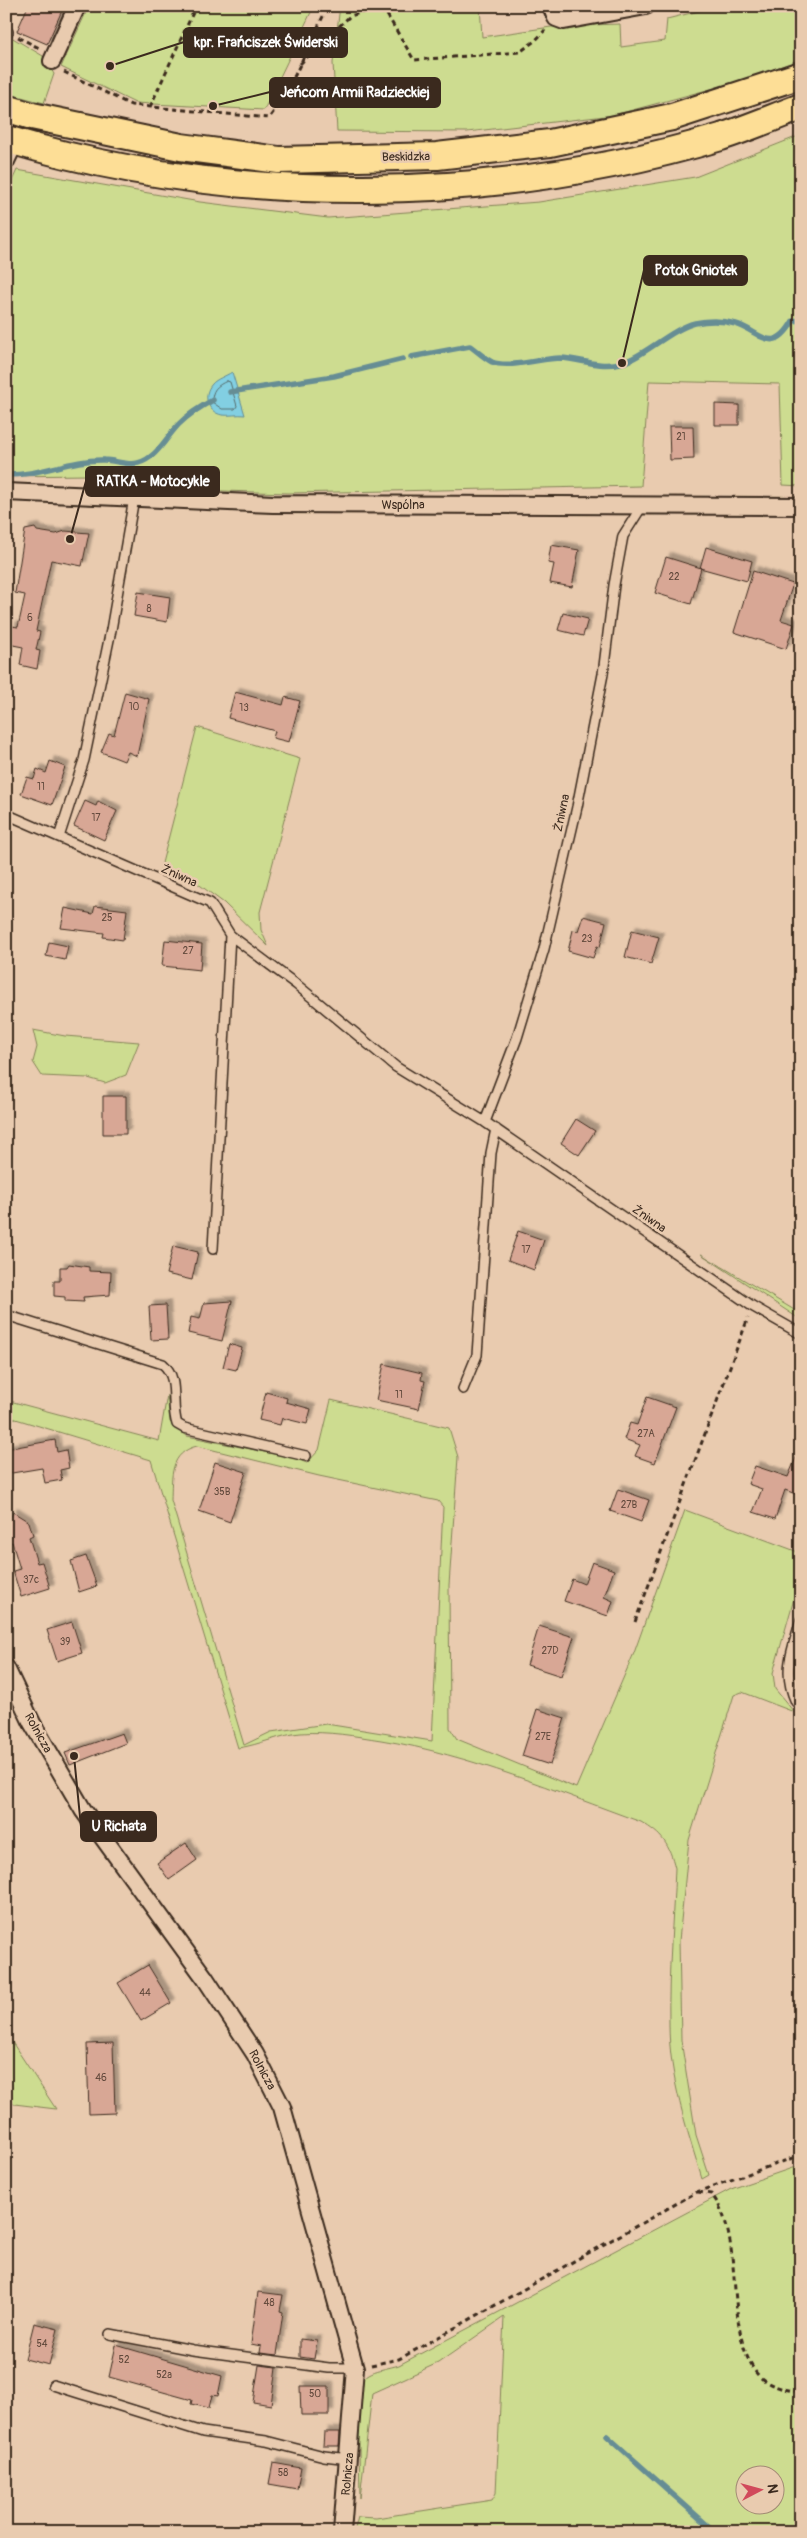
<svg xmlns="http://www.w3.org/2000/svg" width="807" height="2538" viewBox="0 0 807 2538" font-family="Pangolin,sans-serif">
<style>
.green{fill:#cddc90;stroke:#848357;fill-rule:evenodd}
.water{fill:#82cfe2;stroke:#668d94}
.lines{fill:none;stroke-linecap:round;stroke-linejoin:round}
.shore{stroke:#576c6c;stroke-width:1}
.stream{stroke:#668d94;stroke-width:5.5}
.building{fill:#d8a795;stroke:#3b2a1e;filter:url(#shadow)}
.lane-casing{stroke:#3b2a1e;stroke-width:12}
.street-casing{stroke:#3b2a1e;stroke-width:20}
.primary-casing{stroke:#3b2a1e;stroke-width:30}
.path{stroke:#3b2a1e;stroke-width:3;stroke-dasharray:5 4;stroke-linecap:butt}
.lane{stroke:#e9cbaf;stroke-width:9}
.street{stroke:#e9cbaf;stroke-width:16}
.primary{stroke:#fdde96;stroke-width:26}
.labels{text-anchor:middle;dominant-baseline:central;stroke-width:5;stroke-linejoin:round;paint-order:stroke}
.number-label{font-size:10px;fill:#62493c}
.street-label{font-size:12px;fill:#3b2a1e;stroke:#e9cbaf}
.leader{fill:none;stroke:#3b2a1e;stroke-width:2}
.callout-dot{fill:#3b2a1e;stroke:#e9cbaf;stroke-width:2}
.callout{fill:#3b2a1e;stroke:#3b2a1e;stroke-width:2}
.callout-label{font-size:14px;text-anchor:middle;font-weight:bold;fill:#fff}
</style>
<defs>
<filter id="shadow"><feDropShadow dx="4.5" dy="-4.5" stdDeviation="1" flood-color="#0004"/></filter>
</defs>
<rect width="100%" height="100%" fill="#e9cbaf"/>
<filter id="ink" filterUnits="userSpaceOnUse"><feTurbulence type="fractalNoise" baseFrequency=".02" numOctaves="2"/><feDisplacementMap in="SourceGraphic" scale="10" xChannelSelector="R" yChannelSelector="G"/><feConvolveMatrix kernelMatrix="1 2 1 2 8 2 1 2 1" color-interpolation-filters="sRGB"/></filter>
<g filter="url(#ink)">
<path class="green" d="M89,6H314L264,110L135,103L61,67Z
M340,6H480L482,37L558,26L620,24L621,47L665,41L667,19L719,6H801V59L744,80L614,115L467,132L337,131L333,63Z
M6,34L43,56L54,74L44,103L6,93Z
M801,135V486L783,485L780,384L649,381L641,486L288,493L190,490L88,475L6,476V194L17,170L200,202L328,218L539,202L695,177Z
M197,727L300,759L260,912L261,930L268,946L224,903L197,883L160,871Z
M33,1030L65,1036L139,1042L126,1075L105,1083L88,1078L42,1076L33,1062L37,1047Z
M701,1254L801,1314V1320Z
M167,1395L170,1422L187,1436L294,1458L307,1463L319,1450L331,1400L449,1428L458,1457L449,1585L450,1728L457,1739L576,1788L634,1653L685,1510L801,1553V1574L773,1673L775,1689L794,1712L742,1692L734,1695L689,1840L679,1941L681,2040L696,2135L709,2175L702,2179C687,2129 669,2077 669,2024C668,1972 673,1920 675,1868C669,1844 663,1835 641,1822C555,1791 471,1755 381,1740C355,1736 328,1731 301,1733C283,1734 259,1745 238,1748L151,1460L6,1416V1400L159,1441ZM197,1446L319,1476L438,1501L443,1507L432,1741L326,1724L271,1732L244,1745L171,1500C172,1476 169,1453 197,1446Z
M6,2033L56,2109L6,2103Z
M801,2165V2532H354L358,2517L376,2518L492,2500L496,2493L504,2317L438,2363L372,2393L360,2498L358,2393C360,2370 379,2371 399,2365L731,2189ZM744,2476H774V2506H744Z"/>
<path class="water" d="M232,372L245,415C238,414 229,416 222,415C207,412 202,395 212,384C216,379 226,376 232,372Z"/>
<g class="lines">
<path class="shore" d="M227,381L230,382L237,406L235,409H222L212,402C212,390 216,386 227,381Z"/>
<path class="stream" d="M411,357L470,346C477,351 484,358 492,362C509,369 542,358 560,358C582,359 596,368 621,363C642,358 671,329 695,323C709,320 722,320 736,324C760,331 772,357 793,321L801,320
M230,392L334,376L403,359
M6,475C39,476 70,459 104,460C114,460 128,466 138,463C157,458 166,437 179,424C189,414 200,407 213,400
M607,2436L715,2532"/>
</g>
<path class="building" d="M28,6H64L47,44L17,31Z
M715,404L739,405V425H715Z
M669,426H693L694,459L670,460Z
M35,528L37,531L56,534L65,531L89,533L82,566L51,560L36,631L40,632L36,650L40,651L37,669L20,665L23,647L8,644L12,626L18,627L25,595L15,593L25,530Z
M551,545L579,550L572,587L550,583L554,564L548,563Z
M706,547L752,561L747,581L700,568Z
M666,557L701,568L691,604L655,593Z
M753,571L793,584L781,620L794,624L786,649L734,632Z
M138,592L170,597L167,622L134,616Z
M563,613L588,619L583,636L558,630Z
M125,692L149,699L137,756L128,752L124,761L101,752L109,733L114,735Z
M235,692L283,705L285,697L300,701L289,742L273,738L275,731L228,718Z
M50,761L65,767L52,805L21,794L27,777L34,779L37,769L46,773Z
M85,801L96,806L98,801L117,811L104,840L74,826Z
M95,906L127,910L123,940L103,937L104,933L61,928L65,908L93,914Z
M583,916L606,922L600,947L597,946L593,958L568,951L573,930L578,931Z
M632,930L659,937L651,964L625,957Z
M165,940L202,944L200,970L162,966Z
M49,942L68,946L65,960L46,956Z
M103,1096H126V1134H103Z
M576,1119L595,1131L579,1155L561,1143Z
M518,1231L544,1240L534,1270L508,1260Z
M173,1246L198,1252L192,1280L166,1274Z
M69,1264L89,1267V1271L111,1272L110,1295L83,1297L84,1302L65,1301V1297L54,1296V1281H60V1267H67Z
M232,1301L222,1341L188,1333L191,1317L200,1319L204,1303Z
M166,1305L168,1339L151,1340L149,1306Z
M229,1344L242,1348L236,1370L223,1367Z
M384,1364L422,1373L421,1380L425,1381L419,1409L376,1400Z
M266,1392L287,1398L286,1402L311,1409L307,1424L282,1418L280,1425L259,1420Z
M647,1397L676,1407L655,1463L635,1456L640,1445L624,1439L630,1423L637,1425Z
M55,1440L57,1452L66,1450L69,1468L60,1470L62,1480L45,1483L42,1468L6,1474V1449Z
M800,1448L801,1496L785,1490L775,1519L753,1512L762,1489L748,1484L755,1466L788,1477Z
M215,1462L246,1472L230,1522L199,1511Z
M618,1489L649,1500L641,1522L610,1511Z
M13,1512L29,1522L33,1535L29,1537L37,1563L42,1562L50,1588L21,1597L13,1571L20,1569L12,1542L6,1544V1520L10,1519Z
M86,1556L97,1586L79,1592L71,1561Z
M592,1562L614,1570L604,1597L613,1601L608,1616L564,1601L572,1579L584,1584Z
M72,1622L82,1653L57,1661L47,1630Z
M539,1626L574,1637L561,1676L527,1665Z
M537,1709L565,1718L550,1765L522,1756Z
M122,1733L126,1743L70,1765L65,1753Z
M186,1843L197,1860L169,1880L157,1863Z
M148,1965L171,2003L141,2021L118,1983Z
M113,2043L115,2113L89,2114L87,2044Z
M258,2292L283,2295L280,2311L283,2312L277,2355L260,2353L261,2346L251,2344Z
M34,2323L58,2329L49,2365L25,2359Z
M300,2339L317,2341L314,2359L300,2357Z
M116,2345L222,2376L218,2396L212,2395L209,2408L191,2404L192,2400L109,2377Z
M259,2365L276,2367L271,2405L253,2402Z
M300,2386H329V2415H301Z
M324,2432H340L339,2446H323Z
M273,2463L301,2468L297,2489L269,2484Z"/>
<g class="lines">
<g class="lane-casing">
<path id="lane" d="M6,30L8,32
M6,814L210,903L230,935L297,985L396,1067L485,1122L752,1306L801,1334
M59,837L84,760L111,630L134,498
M485,1122L517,1038L544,949L577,807L603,674L614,585L623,536L642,506
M213,1249L230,935
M6,1315L163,1364C180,1379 170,1404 177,1424L184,1428L306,1456
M463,1389L477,1355L491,1153L496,1129
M801,1620C792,1651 782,1672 796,1702L801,1704
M110,2334L193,2350L329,2368H355
M53,2385L203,2432L266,2441L324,2456L349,2459"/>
</g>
<g class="street-casing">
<path id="street" d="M551,6L556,18L564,21L646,6
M52,61L77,6
M6,161L15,142
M6,492L273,504L801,506
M6,1668L32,1723L83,1810L205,1978L255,2054L282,2107L355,2368L342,2532"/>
</g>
<g class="primary-casing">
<path id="primary" d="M6,108L32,116L181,147L279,160L437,156L550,143L672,117L801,75
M6,139C234,207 493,205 721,137C748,128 774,117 801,107"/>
</g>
<path class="path" d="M18,37L41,49
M300,64L350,16L367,11L386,13L414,60L520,52L536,40L545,30
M64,72L131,105L269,118L284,98L328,6
M150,107L196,6
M635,1622L748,1318
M698,2192L711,2194C747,2235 722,2335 759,2376C770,2387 786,2390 801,2392
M371,2365L399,2359L419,2348L697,2192L801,2155"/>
<use href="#lane" class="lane"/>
<use href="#street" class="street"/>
<use href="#primary" class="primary"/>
</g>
</g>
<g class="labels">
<g class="number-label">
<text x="681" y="437">21</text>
<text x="674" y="577">22</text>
<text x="149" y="609">8</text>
<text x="30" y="618">6</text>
<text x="134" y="707">10</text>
<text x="244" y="708">13</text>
<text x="41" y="787">11</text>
<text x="96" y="818">17</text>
<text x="107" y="918">25</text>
<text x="587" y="939">23</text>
<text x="188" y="951">27</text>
<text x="526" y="1250">17</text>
<text x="399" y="1395">11</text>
<text x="646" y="1434">27A</text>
<text x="222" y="1492">35B</text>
<text x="629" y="1505">27B</text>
<text x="31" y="1580">37c</text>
<text x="65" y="1642">39</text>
<text x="550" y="1651">27D</text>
<text x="543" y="1737">27E</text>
<text x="145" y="1993">44</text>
<text x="101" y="2078">46</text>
<text x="269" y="2303">48</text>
<text x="42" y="2344">54</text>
<text x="124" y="2360">52</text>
<text x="164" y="2375">52a</text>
<text x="315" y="2394">50</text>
<text x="283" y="2473">58</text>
</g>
<g class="street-label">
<text transform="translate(406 157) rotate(-1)">Beskidzka</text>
<text x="403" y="505">Wspólna</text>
<text transform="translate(562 813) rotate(-78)">Żniwna</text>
<text transform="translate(179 876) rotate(24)">Żniwna</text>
<text transform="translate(649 1219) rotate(35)">Żniwna</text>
<text transform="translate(38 1733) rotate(61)">Rolnicza</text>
<text transform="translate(262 2070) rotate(62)">Rolnicza</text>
<text transform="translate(348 2474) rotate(-85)">Rolnicza</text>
</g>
</g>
<path class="leader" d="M110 66L184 42M213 106L270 92M622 363L644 270M70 539L86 481M74 1756L81 1827"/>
<g class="callout-dot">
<circle cx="110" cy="66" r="5"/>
<circle cx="213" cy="106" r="5"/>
<circle cx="622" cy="363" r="5"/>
<circle cx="70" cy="539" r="5"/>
<circle cx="74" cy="1756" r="5"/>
</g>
<g class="callout">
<rect x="184" y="28" width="163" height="29" rx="5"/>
<rect x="270" y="78" width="170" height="29" rx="5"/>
<rect x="644" y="256" width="103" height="29" rx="5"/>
<rect x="86" y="467" width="133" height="29" rx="5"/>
<rect x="81" y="1812" width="75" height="29" rx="5"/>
</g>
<g class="callout-label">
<text x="266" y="47">kpr. Frańciszek Świderski</text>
<text x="355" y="97">Jeńcom Armii Radzieckiej</text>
<text x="696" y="275">Potok Gniotek</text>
<text x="153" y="486">RATKA - Motocykle</text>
<text x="119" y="1831">U Richata</text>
</g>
<rect width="807" height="2538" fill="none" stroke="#e9cbaf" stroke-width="25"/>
<rect x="12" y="12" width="782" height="2513" fill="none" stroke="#3b2a1e" stroke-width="2" filter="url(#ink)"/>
<g transform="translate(760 2490) rotate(84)"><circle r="24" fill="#e9cbaf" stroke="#a38b75"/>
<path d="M0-4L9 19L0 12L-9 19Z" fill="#d1495b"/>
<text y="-8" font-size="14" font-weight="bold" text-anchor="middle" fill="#3b2a1e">N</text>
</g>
</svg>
